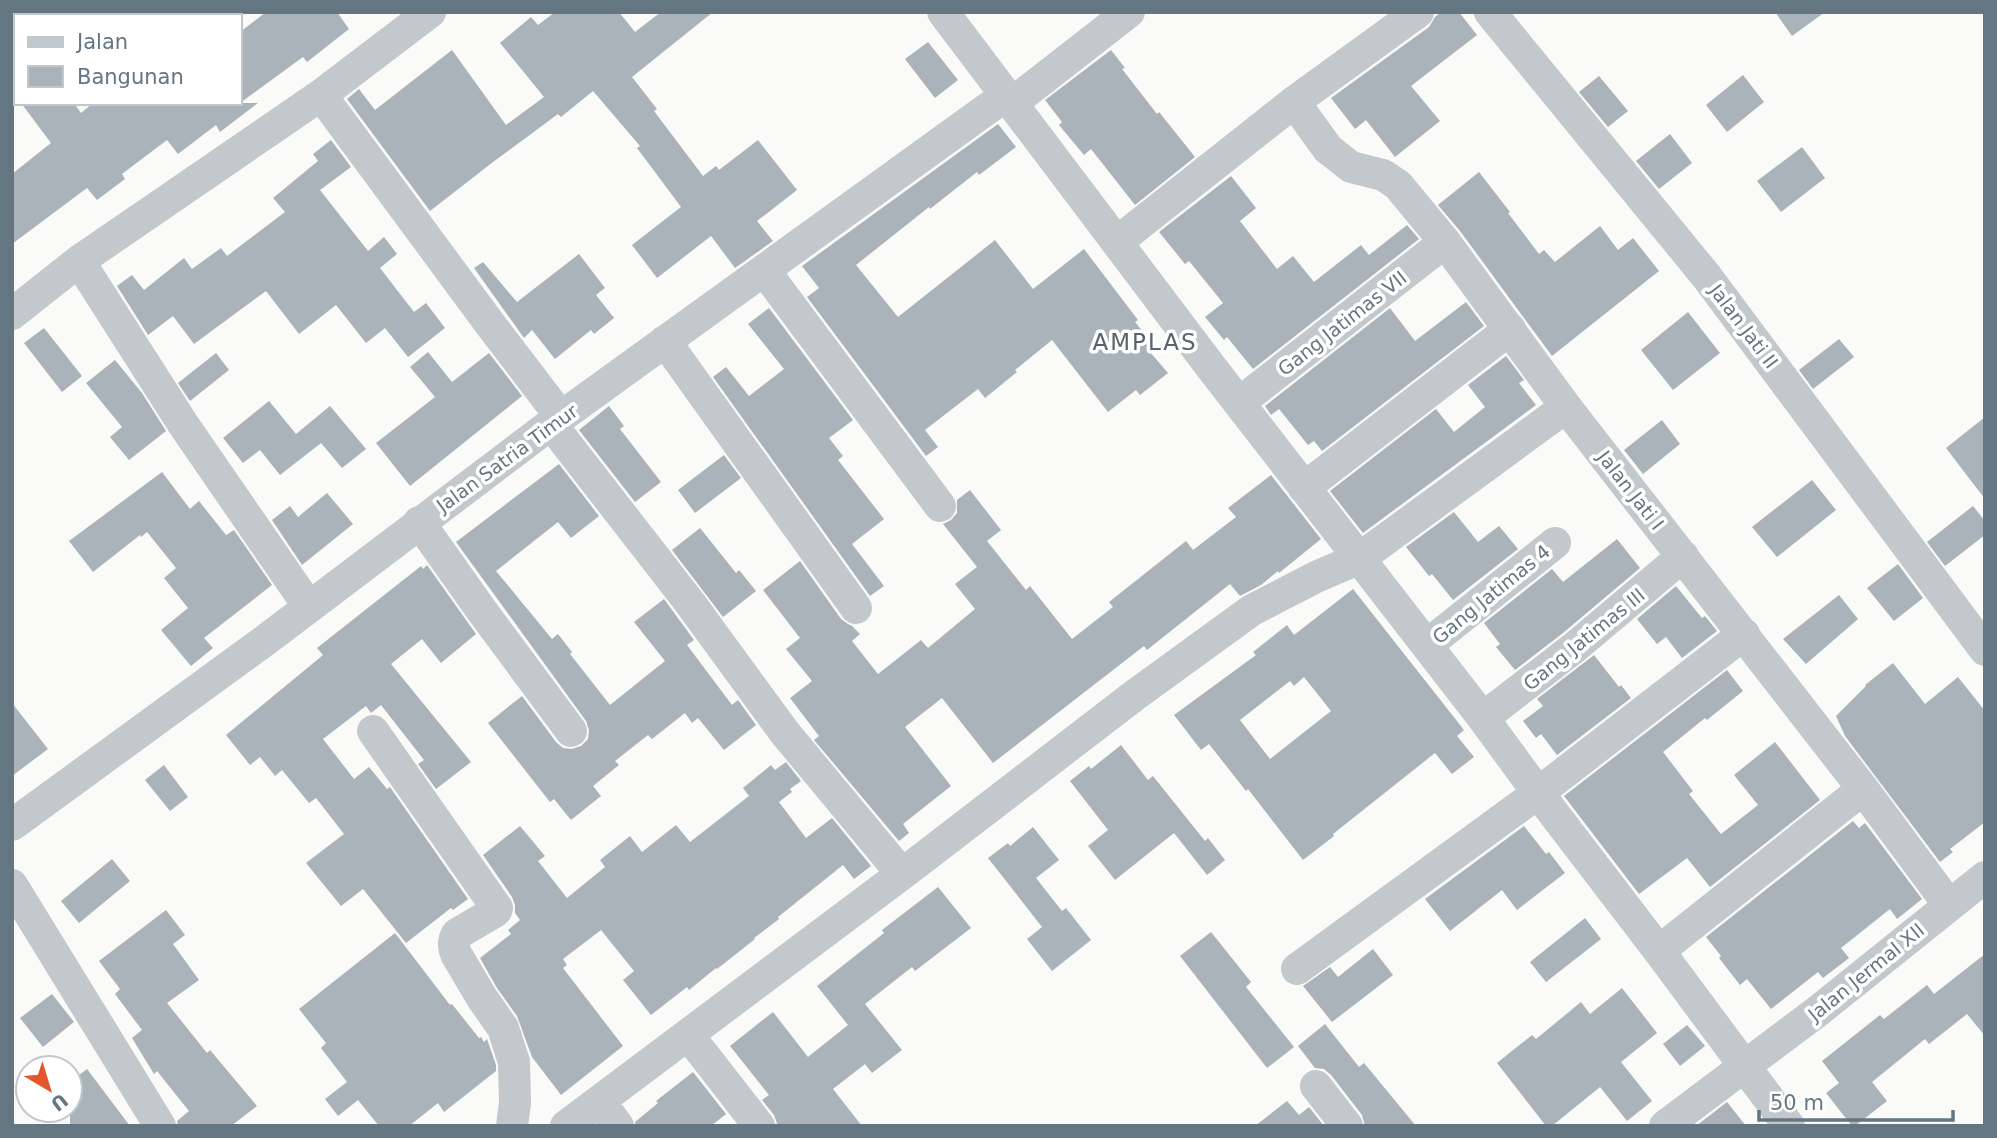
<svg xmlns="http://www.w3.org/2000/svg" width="1997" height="1138" viewBox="0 0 1997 1138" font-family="'DejaVu Sans',sans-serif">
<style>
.building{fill:#aab3b9;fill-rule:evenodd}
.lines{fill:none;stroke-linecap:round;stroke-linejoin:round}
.minor{stroke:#c3c8cc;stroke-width:32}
.labels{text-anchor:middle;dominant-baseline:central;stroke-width:7;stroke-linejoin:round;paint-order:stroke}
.street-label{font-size:19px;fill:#657683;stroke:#fff}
.quarter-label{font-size:23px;letter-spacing:2px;fill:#57646e;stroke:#fff}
</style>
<rect width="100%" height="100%" fill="#fafaf8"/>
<path class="building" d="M266,12H337L349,29L307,62L303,57L240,103H258L220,132L216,125L178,154L167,140L122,174L125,179L97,200L87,188L12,244V174L51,143L21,103H74L81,113L93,103H240V32Z
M555,12H619L635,32L661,12H713L632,77L657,109L654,111L703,176L716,166L719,170L758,140L797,190L757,221L773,241L735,268L711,236L657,278L632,245L681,207L637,148L640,146L593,91L561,117L558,114L493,162L430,211L347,99L359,89L375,110L452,50L506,125L544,97L500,43L531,17L538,25Z
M1441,12H1459L1477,35L1411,86L1440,121L1395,157L1366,120L1355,129L1331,98L1429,27L1435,17Z
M1775,12H1825L1792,36Z
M928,42L958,80L935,98L905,59Z
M1111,50L1125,68L1122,69L1157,114L1159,112L1195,157L1135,205L1091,149L1084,155L1059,125L1062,122L1045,100Z
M1743,75L1764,102L1727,132L1706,105Z
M1599,76L1628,111L1608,127L1579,92Z
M998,124L1016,147L979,175L977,172L930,209L929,207L856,265L898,317L995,240L1033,289L1084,249L1138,320L1135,322L1155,346L1149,351L1168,373L1140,395L1136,390L1108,412L1052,340L1015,370L1017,372L985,398L978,389L925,430L938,447L926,456L807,297L819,288L802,266Z
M1670,134L1692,163L1659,189L1636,161Z
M331,140L351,167L320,190L368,251L384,237L397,254L380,268L414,312L426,303L445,328L408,357L385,328L366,343L336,305L299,334L266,291L194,344L173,316L148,335L117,286L132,275L144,290L184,258L192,269L221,248L227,256L285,212L273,198L318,161L313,154Z
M1802,147L1825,178L1781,212L1757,181Z
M1479,172L1510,212L1508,213L1539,254L1544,250L1555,262L1600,226L1618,250L1633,238L1659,271L1552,356L1460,231L1438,205Z
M1231,176L1256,208L1240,221L1277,269L1293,256L1314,282L1361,245L1369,255L1407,225L1419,239L1253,369L1227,337L1224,340L1205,317L1223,303L1189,261L1185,264L1159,232Z
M579,254L605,288L596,295L614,318L594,334L591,330L555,359L532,330L524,338L474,268L483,262L517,302Z
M1466,302L1484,326L1322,451L1314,441L1308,445L1279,409L1271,415L1265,406L1390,308L1415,341Z
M769,308L853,420L829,438L843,456L838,460L884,519L852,544L884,586L870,596L713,377L726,367L749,396L784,369L748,324Z
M1688,312L1720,353L1673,390L1641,350Z
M44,328L82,376L62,392L24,343Z
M1839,339L1854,357L1813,389L1799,370Z
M428,352L452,382L489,353L522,396L410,486L376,443L435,397L410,367Z
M216,353L229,370L190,401L178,383Z
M1506,356L1524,380L1519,383L1536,405L1363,533L1330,491L1436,409L1454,432L1485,407L1468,385Z
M115,360L142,393L166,431L129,460L110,437L122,427L86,383Z
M269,401L296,434L330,406L366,449L342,468L321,443L280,475L260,450L243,463L223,438Z
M609,406L624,426L620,429L661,482L635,502L579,430Z
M1985,417V499L1946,448Z
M1662,420L1680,444L1643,474L1624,450Z
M724,455L741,478L695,513L678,490Z
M559,464L599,516L571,538L558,522L496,571L552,639L558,634L572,652L570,654L610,705L665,661L634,622L664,599L694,640L687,645L732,705L738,700L756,725L724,750L698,718L692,723L685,713L652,739L648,735L615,761L619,765L593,786L601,796L571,820L554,799L550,802L488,723L522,696L556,742L563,748L572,749L581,746L588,739L589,730L586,721L456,542Z
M162,472L190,509L199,501L226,535L234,530L272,585L204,638L213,648L191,666L161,630L188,608L164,578L176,568L147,532L141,537L140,535L93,572L69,541Z
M1271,475L1321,539L1279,573L1278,571L1261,585L1240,596L1230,584L1147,650L1144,646L993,763L942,698L905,727L951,786L903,824L909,833L899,841L814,740L819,736L790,698L812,681L786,649L800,638L763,590L800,561L841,619L848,624L852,626L860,634L852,641L878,674L921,640L928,648L975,609L955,584L977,567L943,524L951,520L957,513V500L970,490L1001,530L987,541L1026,590L1030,586L1072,639L1113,607L1109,602L1186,541L1193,550L1236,517L1228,508Z
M1812,480L1836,510L1777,557L1752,527Z
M327,493L353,524L302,565L272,520L290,506L298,517Z
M1973,506L1985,521V535L1945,566L1927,542Z
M1454,512L1478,542L1499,526L1518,549L1453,600L1432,574L1429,576L1406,547Z
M700,528L736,573L739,570L756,591L723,617L672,550Z
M1617,539L1640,568L1563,633L1515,670L1496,647L1500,644L1484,623L1552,569L1563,582Z
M1898,564L1923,598L1894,621L1867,588Z
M427,565L476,634L441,663L422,639L391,664L471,762L436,789L418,764L424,760L381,705L371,713L366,706L323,739L354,779L369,767L387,789L390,787L468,899L453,910L451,908L406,943L363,889L341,906L306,863L344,834L316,798L309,803L282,770L275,776L260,757L250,765L226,735L323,655L317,648L421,566L423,569Z
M1676,586L1702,618L1705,616L1717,631L1682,658L1666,637L1657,644L1637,619Z
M1353,589L1464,730L1457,736L1474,757L1452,774L1435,753L1333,834L1334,836L1303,860L1248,789L1246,791L1209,744L1201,750L1174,715L1256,655L1253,652L1287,625L1294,635ZM1304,677L1331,711L1270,759L1240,720L1290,681L1294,686Z
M1839,595L1858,619L1806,664L1783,639Z
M1594,655L1619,687L1621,685L1631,698L1557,755L1541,734L1536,738L1523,721L1543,706L1537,699Z
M1893,663L1925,704L1958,677L1985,711V822L1950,849L1953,852L1940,862L1845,736L1836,716L1866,686L1865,685Z
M1727,670L1743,691L1707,720L1705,718L1663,752L1693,791L1689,794L1721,834L1758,805L1734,775L1775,742L1820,800L1710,887L1687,858L1639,894L1564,796Z
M12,703L48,749L12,776Z
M1121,745L1148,780L1153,776L1205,841L1208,838L1225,860L1207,875L1174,833L1115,880L1088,846L1108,830L1070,781L1089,766L1091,769Z
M786,762L801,781L790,789L792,792L779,802L806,838L832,818L871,866L854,879L843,865L778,917L779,919L754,938L755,939L717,969L716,968L689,990L687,987L651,1015L623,980L634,971L601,930L563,959L567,965L563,968L623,1046L561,1095L532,1057L517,1016L497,988L480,958L511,934L508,930L520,920L515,913V905L512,897L483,855L520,826L545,856L538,861L567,898L605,867L600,860L630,836L642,852L676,825L690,842L749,796L743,788L771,765L775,770Z
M164,765L188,797L170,811L145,780Z
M1853,821L1859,828L1865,823L1922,899L1897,919L1890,909L1841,948L1849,958L1823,978L1818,972L1771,1009L1747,979L1740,985L1719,958L1721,956L1706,937Z
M1524,826L1546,854L1549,852L1565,873L1517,910L1502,890L1450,931L1425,899Z
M1033,827L1059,860L1036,878L1062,911L1066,908L1091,940L1052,971L1027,939L1042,927L988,858L1008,843L1010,846Z
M112,859L130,881L79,923L61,901Z
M938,887L971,928L915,971L912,967L865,1004L902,1050L872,1073L865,1064L833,1089L862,1126H778L774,1115L762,1100L769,1095L730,1046L773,1012L808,1057L848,1025L817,986L884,933L882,930Z
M166,910L185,935L173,944L199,980L167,1003L207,1053L210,1050L257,1106L231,1126H178L177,1121L189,1111L157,1071L154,1074L132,1038L142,1030L115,994L120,989L99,961Z
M1585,918L1601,939L1546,982L1530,962Z
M1211,932L1251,982L1246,987L1294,1047L1267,1068L1180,956Z
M395,933L450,1005L452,1004L479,1038L481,1037L484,1042L487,1039L496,1065V1071L444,1112L438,1103L409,1126H379L358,1100L338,1116L325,1099L347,1082L321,1048L326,1043L299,1009Z
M1373,949L1393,975L1332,1022L1303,986L1330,967L1338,977Z
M1985,954V1036L1967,1014L1929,1044L1925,1039L1872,1082L1887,1101L1855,1126H1852L1826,1093L1839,1083L1822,1061L1880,1015L1884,1019L1927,985L1934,994Z
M1622,988L1657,1033L1621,1062L1652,1101L1627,1121L1600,1087L1552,1126H1546L1497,1063L1532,1035L1536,1039L1581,1002L1590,1014Z
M52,994L74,1022L43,1047L20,1018Z
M1325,1024L1359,1067L1364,1063L1416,1126H1365L1362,1115L1331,1075L1324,1069L1315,1068L1298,1046Z
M1687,1025L1705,1046L1680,1066L1663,1044Z
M87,1069L130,1126H70V1082Z
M693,1072L726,1114L711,1126H636L635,1122L658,1103L656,1101Z
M1287,1101L1299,1115L1309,1107L1324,1126H1255Z
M1727,1102L1746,1126H1696Z"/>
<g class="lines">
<path class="minor" d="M943,12L1211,367L1483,718L1538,793L1659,951L1789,1126
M1490,12L1707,277L1985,650
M321,95L490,324L561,417
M1294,102L1328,149L1351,167L1383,175L1398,185L1445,242L1566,407L1863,789L1949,905
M1011,104L1129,12
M1117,242L1294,102L1418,12
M79,261L183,424L309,607
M764,270L940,506
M12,314L79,261L321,95L430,12
M665,341L856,608
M1239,403L1445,242
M551,424L690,603L785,733L902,874
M1304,488L1510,329
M419,522L482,611L571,731
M1427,645L1555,543
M1483,718L1575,647L1683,556
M373,731L497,908L496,911L457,934C453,941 453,947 456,954L482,998L503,1028L514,1062L515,1103L512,1126
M12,825L267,639L551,424L1005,96
M12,885L160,1126
M1659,951L1863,789
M1297,969L1538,793L1744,634
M689,1036L759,1126
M1316,1086L1347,1126
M600,1101L618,1126
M566,1126L910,868L1135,695L1252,610L1316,577L1360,558L1566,407
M1665,1126L1818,1011L1985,877"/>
</g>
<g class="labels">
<g class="street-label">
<text transform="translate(1342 323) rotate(-38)">Gang Jatimas VII</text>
<text transform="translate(1744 326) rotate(53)">Jalan Jati II</text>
<text transform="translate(507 458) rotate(-36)">Jalan Satria Timur</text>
<text transform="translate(1631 490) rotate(52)">Jalan Jati I</text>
<text transform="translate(1491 594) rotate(-39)">Gang Jatimas 4</text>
<text transform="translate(1584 639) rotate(-39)">Gang Jatimas III</text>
<text transform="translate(1866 972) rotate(-39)">Jalan Jermal XII</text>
</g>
<g class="quarter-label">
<text x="1145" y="342">AMPLAS</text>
</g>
</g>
<rect width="1997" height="1138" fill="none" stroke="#657683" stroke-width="28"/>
<rect x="14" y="14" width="228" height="91" fill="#ffffff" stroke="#c1c8cd" stroke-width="2"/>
<rect x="28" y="37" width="35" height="10" fill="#c3c8cc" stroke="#c1c8cd" stroke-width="2"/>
<text x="77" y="49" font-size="21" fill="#657683">Jalan</text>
<rect x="28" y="66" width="35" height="21" fill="#aab3b9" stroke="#c1c8cd" stroke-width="2"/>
<text x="77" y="84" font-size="21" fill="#657683">Bangunan</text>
<g transform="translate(49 1089) rotate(142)"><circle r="33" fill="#ffffff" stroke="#c1c8cd" stroke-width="2"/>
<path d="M0-5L12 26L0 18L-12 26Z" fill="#e4572e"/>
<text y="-10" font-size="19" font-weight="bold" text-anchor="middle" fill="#657683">U</text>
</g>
<path d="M1759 1110v10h194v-10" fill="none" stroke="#657683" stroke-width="3.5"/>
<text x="1770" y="1110" font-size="21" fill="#657683" stroke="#ffffff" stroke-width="5" paint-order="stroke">50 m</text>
</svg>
